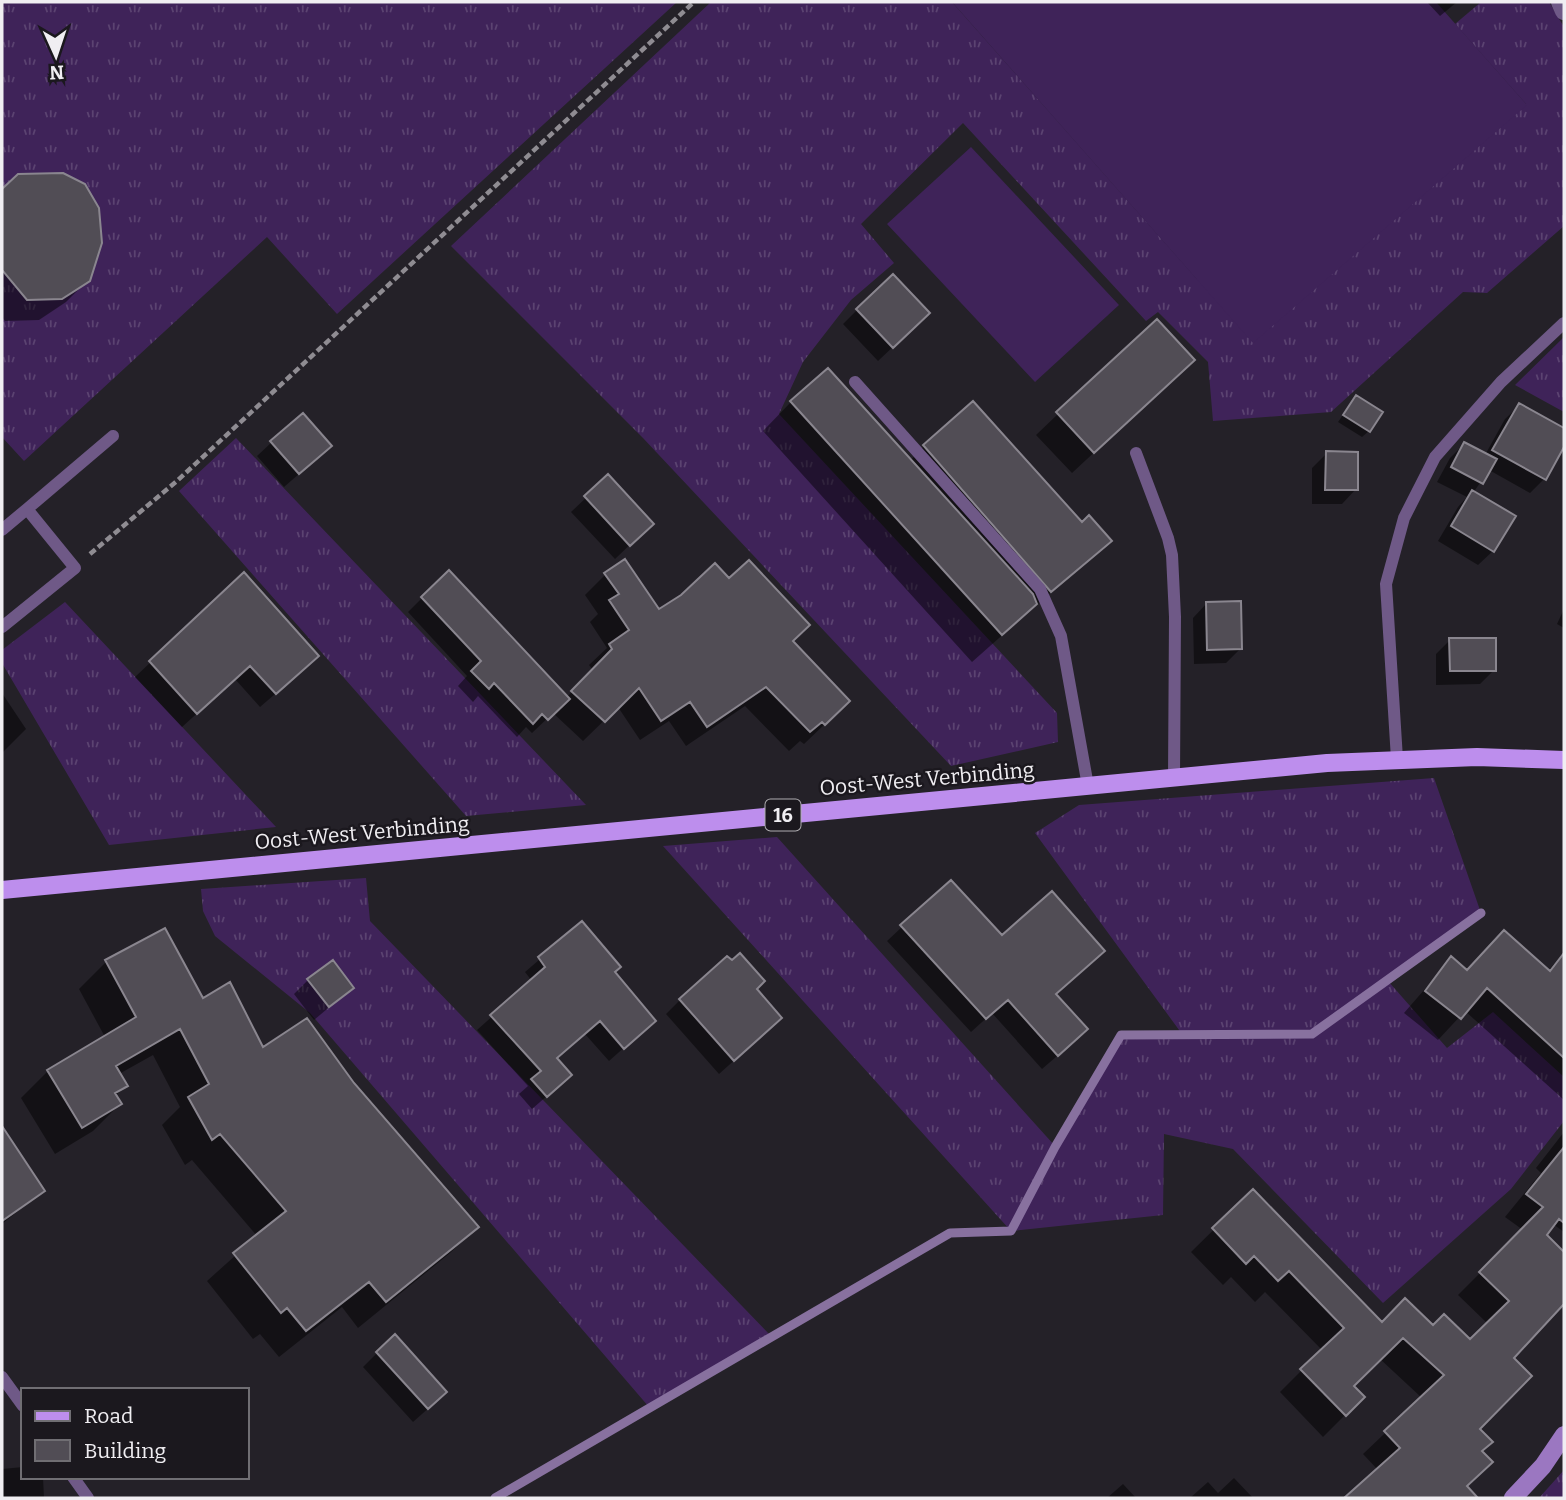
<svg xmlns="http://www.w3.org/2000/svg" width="1566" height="1500" viewBox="0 0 1566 1500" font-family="Bitter,serif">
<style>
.grass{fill:url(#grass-tufts)}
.garden{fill:#3f2359}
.shadow{fill:#0007}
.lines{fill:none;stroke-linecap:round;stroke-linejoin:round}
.stream{stroke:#88719f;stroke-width:9}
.building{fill:#514d55;stroke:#8a868f;stroke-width:2}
.path{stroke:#8f8c92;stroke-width:4.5;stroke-dasharray:7 3.5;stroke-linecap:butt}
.service{stroke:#6f5987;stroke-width:12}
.minor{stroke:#6f5987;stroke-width:18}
.secondary{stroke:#9b77c1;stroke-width:18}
.primary{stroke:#bd8eed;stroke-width:18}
.labels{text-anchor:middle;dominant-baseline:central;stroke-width:5;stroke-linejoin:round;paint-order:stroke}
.shield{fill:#1b181e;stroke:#b0aeb2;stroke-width:2}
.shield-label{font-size:19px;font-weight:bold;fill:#f0eef2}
.street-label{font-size:21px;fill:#f0eef2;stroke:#1b181e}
</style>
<defs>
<pattern id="grass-tufts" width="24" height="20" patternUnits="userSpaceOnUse" patternTransform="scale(1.75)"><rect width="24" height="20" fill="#3f2359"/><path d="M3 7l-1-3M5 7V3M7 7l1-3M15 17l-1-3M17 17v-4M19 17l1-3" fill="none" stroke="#5b4371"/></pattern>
</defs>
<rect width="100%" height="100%" fill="#242128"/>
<path class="grass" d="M2,2H677L337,314L267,237L24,461L2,437Z
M711,2H952L1197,279L1526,104L1455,24L1481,2H1549L1564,27V226L1487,293L1463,292L1331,412L1213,421L1208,362L1158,312L1146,321L963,123L861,224L894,263L851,300L803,362L779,414L1057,713L1058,742L951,766L643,438L451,246Z
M1564,337V412L1515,385Z
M236,438L586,805L466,816L179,491Z
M65,602L276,827L109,845L2,663V650Z
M1434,778L1481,913L1388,981L1447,1048L1493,1012L1564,1077V1121L1511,1189L1383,1303L1233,1149L1164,1134L1163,1215L1011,1231L663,846L777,837L1055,1146L1121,1035L1182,1034L1035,833L1079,805Z
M366,878L370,921L772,1337L649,1407L310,1013L215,936L203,911L201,889Z
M1564,1470V1498H1539Z"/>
<path class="garden" d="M952,2H1436L1527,105L1253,343Z
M971,147L1119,305L1035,382L887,224Z"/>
<path class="shadow" d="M1427,2H1457L1440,16Z
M19,175L88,280L66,302L39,320L5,321L2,317V191Z
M857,310L913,328L878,361L843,324Z
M1171,381L1072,473L1036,435L1058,414Z
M1356,397L1369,431L1362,437L1338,422Z
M791,402L910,461L924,446L1109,541L972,662L763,431Z
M1520,405L1564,430V444L1544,479L1530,493L1489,470L1473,493L1493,551L1478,565L1438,541L1458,507L1467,497L1437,482L1450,458L1464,444L1485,455L1505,419Z
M272,442L315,460L284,487L257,456Z
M1327,453L1356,489L1342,504H1312V468Z
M608,477L637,538L615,559L571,512Z
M244,574L303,670L260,707L235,679L182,727L135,677Z
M605,575L659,611L792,641L827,722L804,744L800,741L789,751L745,706L686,746L669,721L640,740L618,707L583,741L553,713L532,733L526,727L517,737L478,696L473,702L458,686L467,676L408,612L422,598L566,698L593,670L589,665L607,648L590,622L598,614L585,595Z
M1207,603L1240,649L1226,663L1194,664L1193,618Z
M1564,609V628L1557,624Z
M1450,640L1494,670L1480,684L1436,685V654Z
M2,693L26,729L2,753Z
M582,923L613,973L654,1021L609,1061L585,1034L555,1059L556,1088L532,1109L519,1094L528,1086L477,1030L532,981L525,972Z
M902,927L1002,937L1055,995L1071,1044L1042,1069L992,1013L971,1032L887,941Z
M1564,952V1100L1465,1011L1438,1040L1404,1013L1451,959L1466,971H1548Z
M106,962L203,1001L262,1049L353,1084L477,1227L450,1253L358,1328L342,1307L279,1357L260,1334L253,1339L207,1281L257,1236L192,1160L185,1165L162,1125L180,1107L153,1055L119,1074L126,1086L115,1096L120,1104L93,1131L55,1154L21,1098L48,1071L105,1037L79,989Z
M308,980L352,988L314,1020L294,994Z
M754,989L766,1032L719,1074L666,1014L680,1000Z
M1564,1132V1232L1553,1224L1544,1235L1564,1254V1301L1512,1359L1478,1429L1480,1452L1466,1487L1472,1494L1467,1498H1347L1378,1470L1363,1454L1422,1398L1380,1359L1352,1386L1363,1397L1323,1437L1280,1392L1322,1350L1265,1292L1255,1302L1231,1277L1223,1285L1191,1252L1253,1191L1381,1324L1433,1328L1470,1342L1488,1324L1458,1295L1523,1230L1505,1217L1541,1173L1536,1168Z
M12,1145L43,1191L2,1224V1152Z
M377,1353L431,1406L413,1422L363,1367Z
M23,1467V1477H43L44,1498H2V1469Z
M1234,1478L1253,1498H1190L1208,1482L1218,1493Z
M1123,1484L1136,1498H1106H1107Z"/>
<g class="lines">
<path class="stream" d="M495,1498L950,1233L1011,1231L1055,1147L1121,1035L1312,1034L1481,913"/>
</g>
<path class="building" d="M63,173L85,184L99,208L102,243L90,281L62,299L27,300L2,270V189L18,174Z
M893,274L930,313L893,348L856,309Z
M1157,319L1195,360L1094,453L1056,412Z
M828,368L1033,594L1037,604L1002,635L790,401Z
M1356,395L1383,412L1370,432L1343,415Z
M973,401L1082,522L1089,515L1112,541L1051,592L923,445Z
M1519,403L1564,428V447L1546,480L1492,450Z
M303,413L332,446L299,474L270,441Z
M1464,442L1497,459L1483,484L1451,467Z
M1326,451L1358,452V490H1325Z
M608,474L654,524L630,546L584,496Z
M1472,490L1516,516L1494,552L1451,526Z
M625,559L659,609L681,595L715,563L729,578L749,560L810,625L793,641L850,701L825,725L822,722L810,732L766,687L707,727L690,702L661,721L639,688L605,722L571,691L612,649L609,644L629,630L609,600L619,594L604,573Z
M449,570L570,699L548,720L542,714L533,724L494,683L489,689L471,671L481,661L421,597Z
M244,572L319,656L276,694L250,666L197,714L149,661Z
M1241,601L1242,649L1207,650L1206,602Z
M1449,638H1496V671H1450Z
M951,880L1002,935L1052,891L1105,951L1056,994L1088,1029L1058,1056L1008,1000L986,1019L900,925Z
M582,921L621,967L615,972L656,1021L624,1049L600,1021L557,1058L572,1075L547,1097L531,1079L541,1071L490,1015L545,967L538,957Z
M165,928L203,998L230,982L263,1047L307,1018L354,1083L479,1227L386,1302L369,1282L306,1331L287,1308L281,1313L233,1253L286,1211L220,1134L212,1140L188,1097L209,1084L180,1029L116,1066L128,1086L115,1093L122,1104L82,1128L47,1070L136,1017L105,960Z
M1504,930L1550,971L1564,953V1058L1487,988L1461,1019L1425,991L1451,956L1467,970Z
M740,953L765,981L757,989L782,1018L734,1061L679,999L727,956L732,960Z
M333,960L354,988L329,1007L307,979Z
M2,1126L45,1191L2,1221Z
M1564,1147V1223L1559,1219L1547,1235L1564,1252V1304L1514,1358L1532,1376L1480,1429L1493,1442L1482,1451L1493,1462L1467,1486L1478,1498H1344L1400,1448L1384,1431L1444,1375L1403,1338L1354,1386L1365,1397L1346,1416L1300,1369L1344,1328L1289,1271L1278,1281L1254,1256L1246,1264L1212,1228L1253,1189L1382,1322L1405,1298L1433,1325L1444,1314L1470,1339L1509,1301L1479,1272L1543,1207L1526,1194Z
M395,1334L447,1392L428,1409L376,1352Z"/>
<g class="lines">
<path class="path" d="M90,554L178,480L694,2"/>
<path class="service" d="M855,382L1040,589L1061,636L1088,786
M1136,453L1168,538L1172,555L1175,617L1174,778
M2,530L27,509
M2,627L75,568L27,509L113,436
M1397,759L1386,584L1404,518L1435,457L1501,382L1564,323
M2,1377L23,1406
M73,1477L88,1498"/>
<path class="minor" d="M1560,2L1564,11"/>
<path class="secondary" d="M1513,1498L1543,1466L1564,1435"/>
<path class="primary" d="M2,890L1327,763L1477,757L1564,760"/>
</g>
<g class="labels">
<rect class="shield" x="765.5" y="799.5" width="35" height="31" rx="5"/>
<g class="shield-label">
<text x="783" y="815">16</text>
</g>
<g class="street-label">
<text transform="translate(927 779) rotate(-5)">Oost-West Verbinding</text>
<text transform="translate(362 833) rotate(-5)">Oost-West Verbinding</text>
</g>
</g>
<rect width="1566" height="1500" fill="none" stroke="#f0eef2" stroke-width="7"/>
<rect x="21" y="1388" width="228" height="91" fill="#1b181e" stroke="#706e73" stroke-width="2"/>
<rect x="35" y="1411" width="35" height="10" fill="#bd8eed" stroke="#706e73" stroke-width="2"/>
<text x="84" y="1423" font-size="21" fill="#f0eef2">Road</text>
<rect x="35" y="1440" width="35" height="21" fill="#514d55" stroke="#706e73" stroke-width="2"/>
<text x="84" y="1458" font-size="21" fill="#f0eef2">Building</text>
<g transform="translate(56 56) rotate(177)" stroke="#1b181e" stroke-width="5" paint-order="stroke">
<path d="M0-5L12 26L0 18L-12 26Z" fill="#f0eef2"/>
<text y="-10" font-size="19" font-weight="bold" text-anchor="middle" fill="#f0eef2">N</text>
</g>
</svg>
